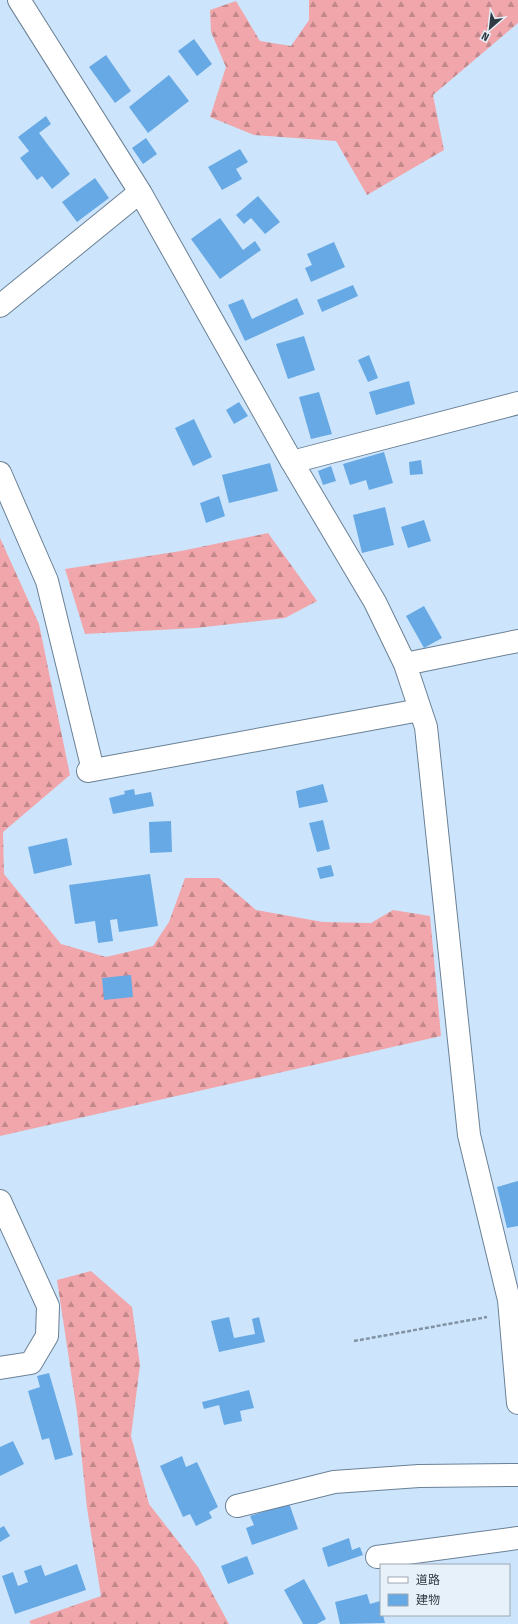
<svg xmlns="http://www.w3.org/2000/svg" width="518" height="1624" viewBox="0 0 518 1624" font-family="'Fira Sans Condensed','Noto Sans JP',sans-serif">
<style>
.forest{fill:url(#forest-firs)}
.building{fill:#66a9e4}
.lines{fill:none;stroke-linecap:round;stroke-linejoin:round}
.minor-casing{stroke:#6a8095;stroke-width:24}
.path{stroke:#8192a3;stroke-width:2.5;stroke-dasharray:4 2;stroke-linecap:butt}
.minor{stroke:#fff;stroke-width:22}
</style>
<defs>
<pattern id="forest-firs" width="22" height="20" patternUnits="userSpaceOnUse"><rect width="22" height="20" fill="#f0a6aa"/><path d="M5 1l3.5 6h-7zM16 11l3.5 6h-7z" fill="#c3888c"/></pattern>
</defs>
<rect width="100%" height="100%" fill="#cde5fc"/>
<path class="forest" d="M309,0H518V23L433,95L444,150L367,195L336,141L254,135L210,117L226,67L211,32L210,10L236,1L260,41L291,46L309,20Z
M268,533L317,601L285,618L196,628L85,634L65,569L181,551Z
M0,538L39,624L70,775L3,832L4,874L61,944L106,957L153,946L169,922L185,878H219L256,910L323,922L371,923L393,910L430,916L441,1036L0,1136Z
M91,1271L132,1307L140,1365L131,1436L149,1504L198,1567L229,1624H31L29,1621L101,1596L87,1508L77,1412L57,1280Z"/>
<path class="building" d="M194,39L212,64L197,76L178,51Z
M106,55L131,91L115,103L89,67Z
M169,75L189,101L148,133L129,107Z
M46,116L51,124L39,133L70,174L52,189L42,176L37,180L20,158L29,151L18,137Z
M146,138L157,154L143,164L132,148Z
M240,149L248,162L236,169L242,179L222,190L208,167Z
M95,178L109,198L77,222L62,202Z
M258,196L280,222L265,234L251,218L244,224L236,215Z
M220,218L243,250L255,241L261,250L220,279L191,239Z
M334,242L345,267L311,282L305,268L312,265L307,254Z
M353,285L358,296L322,312L317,300Z
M297,298L304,314L245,341L228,305L243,299L252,319Z
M304,336L315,370L288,379L276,344Z
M369,355L378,378L368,382L358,360Z
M409,381L415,404L376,415L369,392Z
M319,392L332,434L311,439L299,397Z
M239,402L248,416L234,424L226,410Z
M194,419L212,457L193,466L175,428Z
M384,452L393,483L369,490L366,480L350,485L343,464Z
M421,460L423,474L410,475L409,462Z
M270,463L278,491L229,503L222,475Z
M331,466L336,481L323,485L318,471Z
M219,496L225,516L206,523L200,503Z
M385,507L394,545L362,553L353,515Z
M424,520L431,541L408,548L401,527Z
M424,606L442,638L424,648L406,616Z
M323,784L328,802L299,808L296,791Z
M134,789L135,795L151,792L154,806L113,814L109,798L125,794L124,791Z
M323,820L330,849L317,852L309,823Z
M171,821L172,852L150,853L149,822Z
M67,838L72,865L34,874L28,847Z
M331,865L334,876L320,879L317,868Z
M150,874L158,926L119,932L117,919L110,920L113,941L98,943L95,921L75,924L69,885Z
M131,975L133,997L104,1000L102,978Z
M518,1181V1226L507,1228L497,1187Z
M229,1317L234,1338L255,1334L252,1319L259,1317L265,1342L219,1352L211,1321Z
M49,1373L73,1455L55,1460L49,1438L42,1440L28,1391L40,1387L37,1376Z
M249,1390L254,1408L240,1411L242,1421L224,1425L219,1405L204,1409L202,1402Z
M13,1441L24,1464L0,1476V1447Z
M182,1456L186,1467L197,1462L218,1507L209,1512L212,1518L196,1526L190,1514L183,1517L160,1466Z
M289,1503L298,1529L252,1545L246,1528L254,1525L250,1516Z
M4,1526L10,1536L0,1542V1528Z
M349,1538L352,1550L360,1547L363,1555L328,1567L322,1548Z
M247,1556L254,1574L228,1584L221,1566Z
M77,1564L86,1590L15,1614L2,1576L13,1572L18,1586L28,1582L24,1571L41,1565L45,1576Z
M304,1579L326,1619L317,1624H303L284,1590Z
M367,1594L370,1604L380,1601L381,1615H383L385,1623L340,1624L335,1602Z"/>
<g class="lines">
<g class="minor-casing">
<path id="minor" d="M19,0L140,192L292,462L375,602L405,664L426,727L469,1135L509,1300L518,1403
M0,306L140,192
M292,462L518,403
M0,473L47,581L93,770
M405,664L518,641
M88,771L420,710
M0,1201L48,1306L47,1336L31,1363L0,1368
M237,1506L334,1482L419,1476L518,1475
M377,1557L518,1538"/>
</g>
<path class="path" d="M354,1341L487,1317"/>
<use href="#minor" class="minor"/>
</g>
<rect x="380" y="1564" width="130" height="52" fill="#e7f1fa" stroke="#9ea8b1"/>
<rect x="388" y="1577" width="20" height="6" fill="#ffffff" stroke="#9ea8b1"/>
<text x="416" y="1584" font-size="12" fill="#303a43">道路</text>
<rect x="388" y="1594" width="20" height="12" fill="#66a9e4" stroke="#9ea8b1"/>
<text x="416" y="1604" font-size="12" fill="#303a43">建物</text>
<g transform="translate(490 28) rotate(208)" stroke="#e7f1fa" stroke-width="3" paint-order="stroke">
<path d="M0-3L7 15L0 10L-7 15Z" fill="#303a43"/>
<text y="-6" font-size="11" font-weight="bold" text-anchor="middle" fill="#303a43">N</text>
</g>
</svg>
